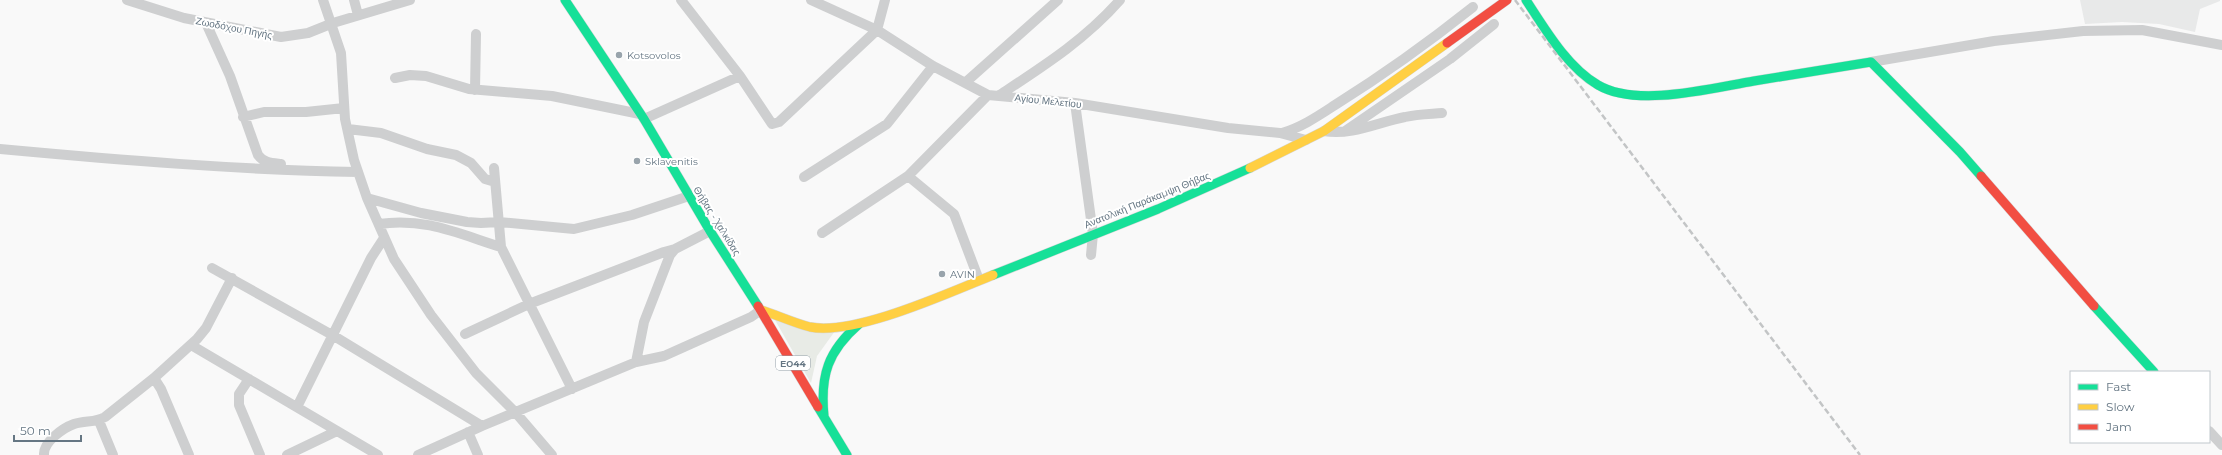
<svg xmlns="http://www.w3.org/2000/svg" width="2222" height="455" viewBox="0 0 2222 455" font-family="Montserrat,sans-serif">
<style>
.built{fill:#e8e9e9}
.green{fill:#e8ebe6}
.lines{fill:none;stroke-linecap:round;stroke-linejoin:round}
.fast-casing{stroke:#d5d6d7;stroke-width:10}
.slow-casing{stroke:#d5d6d7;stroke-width:10}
.jam-casing{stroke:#d5d6d7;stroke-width:10}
.street{stroke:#cecfd0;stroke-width:10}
.fast{stroke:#16e098;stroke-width:9}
.slow{stroke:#ffcf43;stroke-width:9}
.jam{stroke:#f24e42;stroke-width:9}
.rail{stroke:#c3c5c6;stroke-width:2.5;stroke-dasharray:6 3;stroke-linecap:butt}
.poi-dot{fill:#99a4ac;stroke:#fff;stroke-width:1.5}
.labels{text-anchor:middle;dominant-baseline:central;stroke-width:4;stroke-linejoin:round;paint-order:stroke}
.shield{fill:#fff;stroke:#939fa8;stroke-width:1}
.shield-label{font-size:9px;font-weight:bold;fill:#657683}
.street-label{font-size:10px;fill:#657683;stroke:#fff}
.poi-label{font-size:10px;fill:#657683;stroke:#fff;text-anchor:start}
</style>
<rect width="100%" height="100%" fill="#f9f9f9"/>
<path class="built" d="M2080,0H2220V1L2200,9L2195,32L2159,24L2122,22L2085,24Z"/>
<path class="green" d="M775,320L835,331L817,356L811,383Z"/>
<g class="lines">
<g class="fast-casing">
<path id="fast" d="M565,0L644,119L710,231L758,306
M1526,0C1545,29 1567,67 1598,85C1637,108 1712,88 1754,81C1793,75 1832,68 1871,62L1960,152L1981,176
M993,275L1158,209L1250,168
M2094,306L2154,372
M818,407L847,455
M824,416C820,375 828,351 859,324"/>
</g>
<g class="slow-casing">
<path id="slow" d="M1250,168L1324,131L1447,43
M761,310C777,315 794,323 810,327C855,336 950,292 993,275"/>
</g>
<g class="jam-casing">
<path id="jam" d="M1447,43L1507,0
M1981,176L2094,306
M758,306L818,407"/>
</g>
<path class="street" d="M127,0L184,18L281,37L308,33L333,23L410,0
M323,0L341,53L345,119L354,160L367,198L394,259L431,315L476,373L516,413L552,455
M354,0L358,15
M681,0L740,76L772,124L779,122L877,30L885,0
M811,0L877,30L933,66L988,95L1075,103L1228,128L1280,133L1306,140
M206,23L230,76L258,155C264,163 271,163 281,164
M1871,62L1994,41L2083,31L2142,30L2222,45
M395,78L410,75L426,76L469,89L552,96L640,114
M966,82L1058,0
M475,90L476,34
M998,96C1042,67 1085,40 1120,0
M1075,103L1093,234L1091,255
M243,117L264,112H306L344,108
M644,119L740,76
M348,129L381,133L427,149L456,155L471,163L485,179L495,182
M1324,131C1351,136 1379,122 1405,117C1417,114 1430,114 1442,113
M1345,131L1450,59L1494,24
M1282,133C1302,127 1318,116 1335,105C1383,75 1429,42 1473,7
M0,149C119,160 239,170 358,172
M494,168L501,247L572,389
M908,176L954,214L979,280
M804,177L887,124L933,66
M367,198L421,213L467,222L481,223L499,222L574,229L632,215L689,196
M379,224C424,217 459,234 501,247
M822,233L908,176L988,95
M212,268L334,336L482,426
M465,334L529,304L664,252L675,249
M191,345L378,455
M636,362L644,322L670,255L675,249L710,231
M154,378L161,389L189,455
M249,379L239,394V405L260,455
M297,407L371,258L384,238
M99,421L113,455
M2209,431L2222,445
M468,432L478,455
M44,455C43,442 63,428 74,424C85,420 95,423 105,417L154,378L197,339L206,328L232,278
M287,455L337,431
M418,455L482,426L636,362L664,356L751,317L761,310"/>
<use href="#fast" class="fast"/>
<use href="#slow" class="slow"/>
<use href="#jam" class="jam"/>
<path class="rail" d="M1515,0L1860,455"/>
</g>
<g class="poi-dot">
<circle cx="619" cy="55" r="4"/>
<circle cx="637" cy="161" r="4"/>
<circle cx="942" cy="274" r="4"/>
</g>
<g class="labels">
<rect class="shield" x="776" y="356" width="34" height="14" rx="3"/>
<g class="shield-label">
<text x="793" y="363">ΕΟ44</text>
</g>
<g class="street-label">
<text transform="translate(234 28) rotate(11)">Ζωοδόχου Πηγής</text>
<text transform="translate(1048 101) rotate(6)">Αγίου Μελετίου</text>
<text transform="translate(1147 200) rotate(-22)">Ανατολική Παράκαμψη Θήβας</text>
<text transform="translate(717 221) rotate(58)">Θήβας - Χαλκίδας</text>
</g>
<g class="poi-label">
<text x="627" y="55">Kotsovolos</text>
<text x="645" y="161">Sklavenitis</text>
<text x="950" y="274">AVIN</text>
</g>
</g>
<rect x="2070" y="371" width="140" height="72" fill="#ffffff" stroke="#c1c8cd"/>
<rect x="2078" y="384" width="20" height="6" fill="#16e098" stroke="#c1c8cd"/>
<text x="2106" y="391" font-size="12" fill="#657683">Fast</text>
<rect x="2078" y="404" width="20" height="6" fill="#ffcf43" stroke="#c1c8cd"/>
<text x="2106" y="411" font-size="12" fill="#657683">Slow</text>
<rect x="2078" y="424" width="20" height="6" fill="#f24e42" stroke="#c1c8cd"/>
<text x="2106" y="431" font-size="12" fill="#657683">Jam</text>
<path d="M14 435v6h67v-6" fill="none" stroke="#657683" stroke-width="2"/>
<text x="20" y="435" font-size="12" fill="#657683" stroke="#ffffff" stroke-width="3" paint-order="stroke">50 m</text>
</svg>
